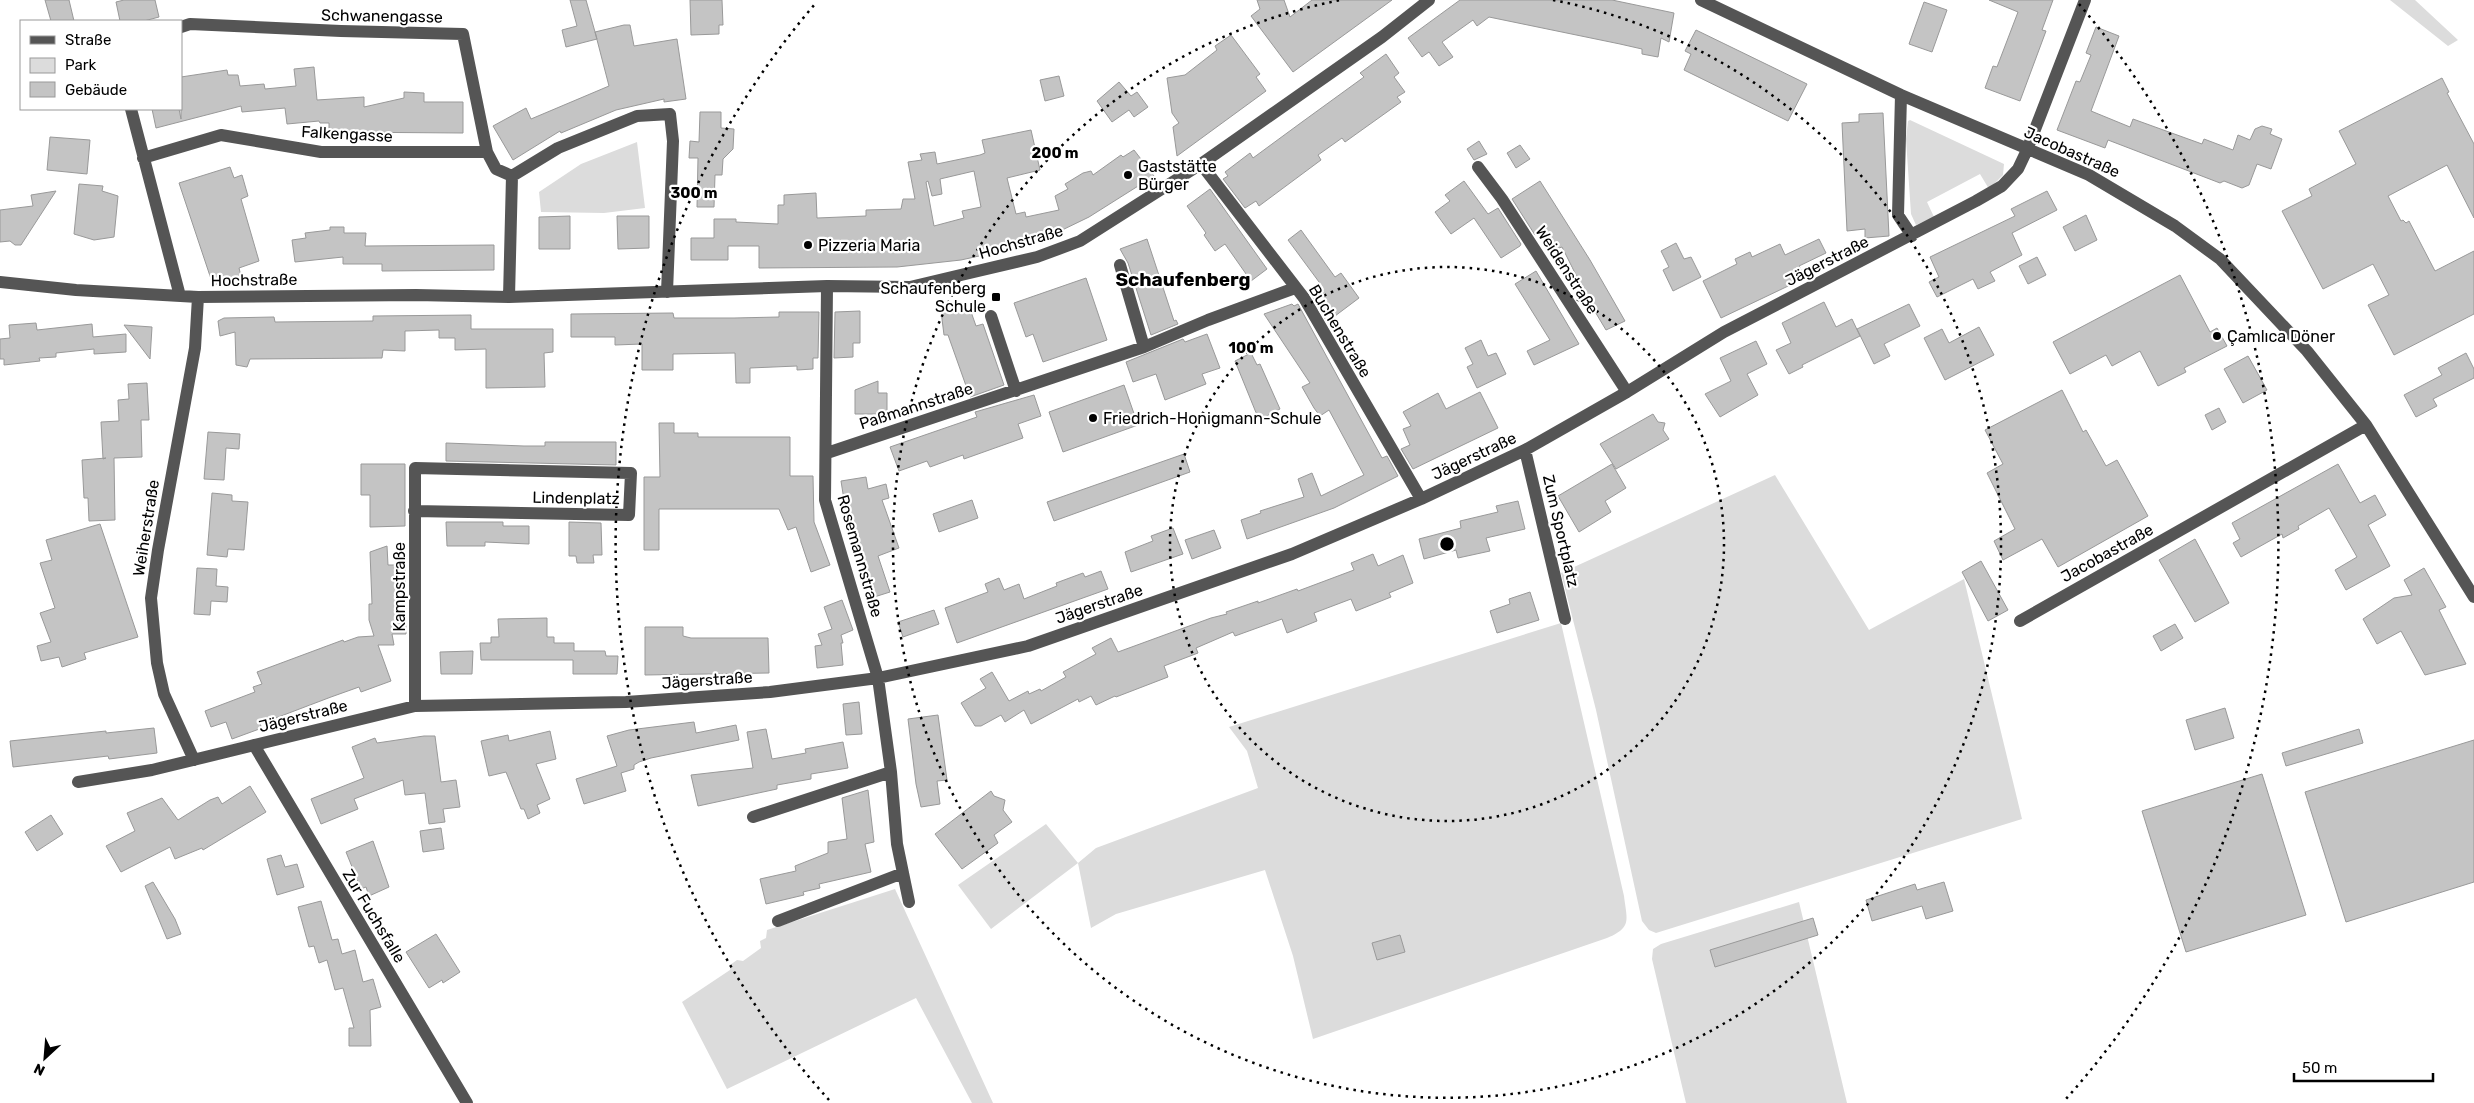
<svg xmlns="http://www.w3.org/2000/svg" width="2474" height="1103" viewBox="0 0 2474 1103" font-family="Rubik,sans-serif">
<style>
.green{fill:#dcdcdc}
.building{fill:#c4c4c4;stroke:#999;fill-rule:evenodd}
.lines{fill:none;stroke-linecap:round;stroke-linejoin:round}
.minor{stroke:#555;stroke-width:12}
.ring{fill:none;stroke:#000;stroke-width:2.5;stroke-dasharray:2.5 5}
.poi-dot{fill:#000;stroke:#fff;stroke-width:2}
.labels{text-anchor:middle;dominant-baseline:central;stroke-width:4.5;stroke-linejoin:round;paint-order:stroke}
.street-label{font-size:16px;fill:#000;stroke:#fff}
.poi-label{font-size:16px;fill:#000;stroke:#fff;text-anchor:start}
.quarter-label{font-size:19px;font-weight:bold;fill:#000;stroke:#fff}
.centre{fill:#000;stroke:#fff;stroke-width:2.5}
.ring-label{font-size:15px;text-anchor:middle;font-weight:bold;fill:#000;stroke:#fff;stroke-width:4.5;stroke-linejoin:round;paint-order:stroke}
</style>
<rect width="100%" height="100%" fill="#fff"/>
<path class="green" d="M2390,0H2415L2458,40L2448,46Z
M1910,120L2004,164L2003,175L1989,189L1980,174L1927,202L1934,217L1916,225L1911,214L1906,139L1908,121Z
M637,142L645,208L604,213L541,212L539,192L581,164Z
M1775,475L1869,630L1964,579L2022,819L1656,933L1649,930L1642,921L1596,710L1561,573Z
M1561,623L1624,896C1627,921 1632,927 1607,938L1313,1039L1293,956L1265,870L1116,914L1091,928L1078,863L991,929L958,885L1046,824L1078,863L1096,848L1258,788L1247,751L1229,727Z
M895,889L993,1103H972L916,998L727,1089L682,1002L730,970V965L737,960L743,961L761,948L760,941L766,938L767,930Z
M1799,902L1847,1103H1686L1652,959L1653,949L1661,944Z"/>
<path class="building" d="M45,0H69L74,21H51Z
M124,0H155L159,17L144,21H120L116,2Z
M570,0H586L597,39L566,47L562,30L577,26Z
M690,0H722L723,25H719V34L691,35Z
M1257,0H1284L1290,17L1312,0H1392L1293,72L1251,16L1260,9Z
M1460,0H1612L1674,13L1669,42L1661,38L1658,57L1642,54V49L1620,44L1489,17L1477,26L1473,20L1442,42L1453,57L1439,66L1429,52L1422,57L1408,38Z
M1989,0H2053L2042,30L2046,31L2020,101L1985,88L1993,66L1997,67L2018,12Z
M1924,2L1947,10L1932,52L1909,44Z
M624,25H630L634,46L677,39L686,99L664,102V99L616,110L561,133L560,131L513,160L493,126L526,108L531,119L609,86L595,32Z
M2096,27L2119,36L2091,111L2130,127L2133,119L2202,144L2204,139L2233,150L2238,135L2250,140L2255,129L2262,126L2272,129L2270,134L2282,139L2271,169L2257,164L2249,185L2242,188L2224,181L2220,183L2108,140L2105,148L2057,130L2076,81L2080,82L2091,55L2086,53Z
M1696,30L1807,84L1788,121L1684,70L1691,54L1685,51Z
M1231,35L1260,74L1256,77L1266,91L1177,156L1173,127L1179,123L1172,113L1167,78L1185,75L1217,50L1215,46Z
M1386,54L1399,73L1394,77L1405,92L1397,97L1401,102L1345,142L1342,138L1318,155L1321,160L1259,206L1256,201L1245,208L1223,179L1228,176L1225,172L1250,153L1253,158L1302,122L1364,77L1360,73Z
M314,67L317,100L364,97V107L404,98V92L424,93V102H463V133L329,132V123H320L319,121L287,124L285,108L242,112L241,106L156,128L152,109H179L181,119V77L227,70L228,75H238L240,86L264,84L265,89L296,86L294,69Z
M1059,76L1064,96L1045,101L1040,80Z
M2442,78L2449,92L2447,93L2474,144V218L2447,165L2388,196L2401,221L2403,220L2406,223L2409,221L2435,271L2474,251V314L2394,355L2368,305L2389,295L2373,264L2323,289L2282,211L2312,196L2309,189L2356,164L2339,131Z
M1119,82L1131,96L1137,92L1148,107L1134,117L1129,110L1112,122L1097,101Z
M700,112H721V128L734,129L733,149L723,159L722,175H715L714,207H697L698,158H689L690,141L699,142Z
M1883,113L1889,236L1865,238V229L1847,231L1842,123L1859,122V114Z
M1031,130L1040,170L1007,178L1016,214L1025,212L1026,217L1059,210L1055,196L1068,189L1065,184L1083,173L1091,171L1093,175L1121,155L1123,157L1134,150L1154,176L1089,217L1056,233L1006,250L961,260L897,267L759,268V246H728V260H691V238H714V219H736V222L778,224V205H784V195L816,193L817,218L866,216V210L901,209L903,199H915L908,162L922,160L920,154L935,152L937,164L980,155L985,153L982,140ZM974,171L981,207L962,211L964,218L934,226L926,182L928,181L932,196L942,194L940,179Z
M50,137L90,140L87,174L47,170Z
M1479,141L1487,154L1474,160L1467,149Z
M1520,145L1530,159L1516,168L1507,153Z
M230,167L234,178L242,175L248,196L241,199L259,261L239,268L241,276L213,285L179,183Z
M1464,181L1488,214L1498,208L1521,244L1520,246L1501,258L1474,218L1451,234L1435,212L1450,201L1445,195Z
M1540,181L1590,260L1625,321L1606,330L1591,305L1562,247L1556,249L1544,230L1535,235L1512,199Z
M79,184L103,186L102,191L118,196L114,237L94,240L74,234Z
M1210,189L1267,269L1251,281L1225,244L1215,251L1204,235L1206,233L1187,206Z
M56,191L21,245H15L10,241L0,242V210L33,206L31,195Z
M2047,191L2057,210L2012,233L2022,255L1990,272L1995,281L1978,289L1973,279L1937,297L1929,282L1939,277L1930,257L2015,216L2011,209Z
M2086,215L2097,240L2075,251L2063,227Z
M570,216V249H539V217Z
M617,216H649V248L618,249Z
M330,227H344V233H366L365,246L494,245V270L382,271V264H343V257L295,262L292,240L306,238L305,233L330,230Z
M1301,230L1335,277L1341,273L1359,298L1327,322L1311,294L1322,286L1288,240Z
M1147,239L1174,321L1176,320L1178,324L1151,335L1128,263L1120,249Z
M1819,239L1826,253L1799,266L1805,278L1721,318L1703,281L1737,264L1735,259L1750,252L1752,257L1780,244L1785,255Z
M1676,243L1684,259L1691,257L1701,277L1673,291L1663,270L1669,267L1661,251Z
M2037,257L2046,275L2028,284L2019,266Z
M1536,271L1579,344L1534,365L1527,351L1550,340L1515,284Z
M2180,275L2210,332L2217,328L2227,346L2184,368L2186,372L2158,386L2140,351L2112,366L2106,355L2070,374L2053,342Z
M1086,278L1107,340L1043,362L1033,334L1026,337L1014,303Z
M1824,302L1836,327L1852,319L1860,336L1802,365L1803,367L1789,374L1776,350L1791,343L1782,323Z
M1292,304L1294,306L1298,304L1382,458L1387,456L1398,476L1334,508L1247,539L1241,520L1261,513L1260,511L1304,497L1298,479L1312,473L1321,496L1364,475L1329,410L1320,416L1314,408L1302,387L1310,383L1264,314Z
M1909,304L1920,326L1884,344L1890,356L1874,364L1857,329Z
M970,309L976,326L983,324L1004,385L970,397L948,335H944L941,311Z
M860,311V343H853V357L834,358L835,312Z
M779,312H819L818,358H813V369L797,370V366L750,368V383H736L735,353L673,354V370H642V344L615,345V337H571V314L673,313L674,318H734L779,317Z
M471,315V329H553V352L544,353L545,387L486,388V349L455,350V338H439V330L405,331V351L383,350L382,358L250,359L247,367L236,365L235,332L220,336L218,321L224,318L274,317L275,322L373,321V316Z
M36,323L37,330L92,324L93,337L126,334V352L94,354V349L56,353V357L39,358L40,361L4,365V359H0V339L10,338L9,325Z
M124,325L152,327L150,359Z
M1979,327L1994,355L1945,380L1924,338L1942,329L1949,343Z
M1207,334L1220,368L1202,374L1206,384L1165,400L1156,374L1133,382L1126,362L1183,339L1185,342Z
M1481,340L1488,356L1496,353L1506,374L1477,388L1467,367L1473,364L1465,348Z
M1756,341L1767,364L1747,374L1758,395L1720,417L1705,394L1731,381L1720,358Z
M1251,353L1257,365L1260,364L1280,409L1259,420L1235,361Z
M2466,353L2474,369V378L2433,399L2437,406L2416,417L2404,395L2442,375L2438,368Z
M2248,356L2267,390L2243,403L2224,369Z
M878,381V393H887V414H855V390Z
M147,383L149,420H141L142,457L114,458L115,520L89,521L88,498H84L82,460L106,458L103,459L101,422L119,421L118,400L129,399L128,384Z
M1124,385L1138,425L1063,452L1049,412Z
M2062,390L2083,432L2086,430L2106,466L2117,460L2148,516L2058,567L2042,539L2003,560L1994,541L2015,529L1987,473L2003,464L1985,430Z
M1480,392L1498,428L1413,469L1401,449L1410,445L1403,429L1411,426L1403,412L1438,393L1446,409Z
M1034,395L1041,416L1018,424L1023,438L964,459L963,455L930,467L927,461L899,471L890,447L977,417L975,412Z
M2219,408L2226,422L2212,430L2205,415Z
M1653,414L1658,422L1665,423L1663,430L1669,439L1616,469L1600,444Z
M659,423H674V433H698V437H790V476H813L814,522L830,565L811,572L796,527L788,530L779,509H659V550H644V477H660Z
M208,432L240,434L239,449L226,448L224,480L204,479Z
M545,442H616V465L446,461V443L524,446H545Z
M1184,454L1190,472L1054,521L1047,502Z
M361,464H405V526L370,527V495H361Z
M1612,464L1626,488L1605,501L1611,512L1579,532L1558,496Z
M2338,464L2360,503L2375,495L2386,515L2368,525L2390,566L2346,590L2335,570L2357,557L2329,508L2298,526L2299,529L2283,538L2282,534L2241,557L2233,543L2240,539L2232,523Z
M866,477L868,489L886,484L889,498L882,500L899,548L878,556L890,592L871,598L850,538L841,481Z
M212,493L232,495V501L248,502L244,550L228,549L227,557L207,555Z
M972,500L978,518L939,532L933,514Z
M1518,501L1525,529L1486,538L1490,551L1458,558L1456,550L1424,559L1419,539L1461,528L1460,521L1498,512L1496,506Z
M446,522H503V526H529V544L485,542V546H447Z
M569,522L601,523L602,555H593L594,563H577L576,556H569Z
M100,524L138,637L84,653L86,659L62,667L59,657L41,661L37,646L51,642L40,613L55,608L40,563L52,560L46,540Z
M1173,528L1183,554L1131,572L1125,552L1153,541L1151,536Z
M1214,530L1221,548L1192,559L1185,540Z
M2195,539L2229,603L2195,622L2159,560Z
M387,546L388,565H405L406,634H392L394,645H378L391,681L361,692L359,687L331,697L260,724L262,728L232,739L226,722L211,727L205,711L255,692L253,687L262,684L257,672L343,640L344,642L358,637L374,636L369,620V604H372L370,552Z
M1373,554L1378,566L1403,555L1413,583L1389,593L1391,597L1356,611L1351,599L1314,613L1317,621L1287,633L1282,619L1235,636L1233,632L1196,648L1198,653L1164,666L1168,677L1116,697L1115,696L1096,705L1091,696L1079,702L1078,699L1031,724L1024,710L1005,722L1001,715L981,726H975L961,703L986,688L980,679L992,672L1009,701L1028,691L1029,694L1040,689L1041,691L1066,677L1063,672L1096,654L1092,648L1111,638L1118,652L1211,618L1227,614L1226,612L1258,601V603L1297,589L1298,591L1354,570L1351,563Z
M1981,561L2008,610L1988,621L1962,572Z
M197,568L217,569L216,586L228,587L227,602L211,601L210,615L194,614Z
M2424,568L2446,607L2439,610L2466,664L2425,675L2401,631L2377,644L2363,619L2394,598L2412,595L2404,580Z
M1101,571L1108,589L957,643L945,608L988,592L985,584L999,578L1004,590L1019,584L1024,599L1057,586L1056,583L1083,573L1085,577Z
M1530,592L1539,620L1497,633L1490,611L1510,604L1509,599Z
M842,600L853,630L841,635L843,643H841L843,665L817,668L815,646L822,645L818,634L832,629L824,607Z
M934,610L939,624L903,637L898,622Z
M547,618V637H554V643H574V651H605L606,656H618L617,674H573V660H481L480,643H491V637H499L498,619Z
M2175,624L2183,638L2161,651L2153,636Z
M645,627H683V636L691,638H768L769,673L645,675Z
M473,651L472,674H441L440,652Z
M859,702L862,734L846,735L843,704Z
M2225,708L2234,738L2195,750L2186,720Z
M938,715L947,780L937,781L940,804L921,807L916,784L908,719Z
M694,722L696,733L736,725L739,740L651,758L639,762L634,765V769L621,773L626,791L584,804L576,779L617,766L607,736L629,730Z
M154,728L157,753L109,759L108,756L13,767L10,741L106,731V733Z
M766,729L772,759L806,753L805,749L843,742L848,768L811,774V779L777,785V789L698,806L691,775L753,768L747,732Z
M2359,729L2363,743L2286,766L2282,753Z
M550,731L556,759L536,764L550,799L537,805L540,813L528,819L524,809H521L506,772L489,776L481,741L508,735L509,741Z
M424,736H435L441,782L456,780L460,807L443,809L445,822L429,824L425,793L405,795L403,780L354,799L358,809L321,824L311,799L364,778L352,747L375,738L377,743Z
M2474,740V882L2346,922L2305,792Z
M2262,774L2306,915L2186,952L2142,811Z
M250,786L266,812L203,850L202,848L175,859L170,847L121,872L106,846L135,831L127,813L162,798L178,820L210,800L218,797L222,804Z
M868,790L874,842L865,844L871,872L819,884L820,888L803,892L804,895L766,904L760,879L796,871L795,866L828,853V842L847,839L842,798Z
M991,791L994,796L1005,800L1003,810L1012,822L994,835L998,843L962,869L935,834Z
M51,815L63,834L37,851L25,832Z
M441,828L444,849L423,852L420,831Z
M373,841L389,887L369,896L366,887L361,889L346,852Z
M281,855L285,867L297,864L304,887L277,895L267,859Z
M153,882L175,919L181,934L167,939L145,886Z
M1944,882L1953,911L1926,919L1922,906L1872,921L1866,900L1915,884L1917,890Z
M321,901L332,940L338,939L342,954L355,950L363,982L373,979L381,1007L370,1010L371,1046H349V1028H354L343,988L335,990L327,960L319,963L314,946L309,947L298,907Z
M1813,918L1818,935L1715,967L1710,950Z
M436,934L460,972L443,983L442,980L429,988L406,952Z
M1400,935L1405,952L1377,960L1372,943Z"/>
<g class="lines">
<path class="minor" d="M1701,0L1901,95L2089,175L2175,226L2220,259L2307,351L2366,425L2474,597
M181,27L190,24L341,31L463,34L487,152
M1901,95L1898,215L1912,236
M131,109L180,296
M143,158L221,135L321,152H487L496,169L512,176
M1201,164L1304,298L1421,499
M1478,167L1502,199L1627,392
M512,176L558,148L637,116L670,114L673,141L667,292
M1120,265L1144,347
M0,282L76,290L198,297L416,295L509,297L827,286L910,287L1037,257L1080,241L1201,164L1382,37L1429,0
M827,286L825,500L878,678L891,772L897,844L909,902
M509,297L512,176
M991,316L1016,391
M1525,450L1565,619
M827,453L1144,347L1208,320L1295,288
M414,511L629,515L631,473L415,468V706
M2020,621L2366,425
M254,745L467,1103
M194,760L164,694L157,663L151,598L158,550L195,348L198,297
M78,782L152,770L415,706L626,702L770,692L878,678L1028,646L1292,554L1421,499L1525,450L1627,392L1724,332L1976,201L2002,186L2018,169L2027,150L2085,0
M753,817L891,772
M778,921L903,873"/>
</g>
<g class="ring">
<circle cx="1447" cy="544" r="277"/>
<path d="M1553 0A554 554 0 1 1 1341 0"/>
<path d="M829 1100A831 831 0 0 1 815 4M2079 4A831 831 0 0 1 2065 1100"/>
</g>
<g class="poi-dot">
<circle cx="1128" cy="175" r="5"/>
<circle cx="808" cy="245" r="5"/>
<rect x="991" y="292" width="10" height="10" rx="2.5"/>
<circle cx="2217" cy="336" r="5"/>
<circle cx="1093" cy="418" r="5"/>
</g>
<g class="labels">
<g class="street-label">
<text transform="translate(382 16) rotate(1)">Schwanengasse</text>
<text transform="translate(347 134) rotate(3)">Falkengasse</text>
<text transform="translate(2072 152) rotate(24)">Jacobastraße</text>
<text transform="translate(1021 242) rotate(-16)">Hochstraße</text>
<text transform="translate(1827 261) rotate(-27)">Jägerstraße</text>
<text transform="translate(1567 270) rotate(57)">Weidenstraße</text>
<text transform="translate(254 280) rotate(-1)">Hochstraße</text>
<text transform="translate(1340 331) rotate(59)">Buchenstraße</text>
<text transform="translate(916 406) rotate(-18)">Paßmannstraße</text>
<text transform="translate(1474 456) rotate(-25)">Jägerstraße</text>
<text transform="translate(576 498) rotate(1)">Lindenplatz</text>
<text transform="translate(146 528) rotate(-81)">Weiherstraße</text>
<text transform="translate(1561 531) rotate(77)">Zum Sportplatz</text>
<text transform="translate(2107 553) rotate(-29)">Jacobastraße</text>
<text transform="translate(860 556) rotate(74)">Rosemannstraße</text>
<text transform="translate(399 587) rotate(-90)">Kampstraße</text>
<text transform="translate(1099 604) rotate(-19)">Jägerstraße</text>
<text transform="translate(707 680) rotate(-4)">Jägerstraße</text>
<text transform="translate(303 716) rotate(-14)">Jägerstraße</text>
<text transform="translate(374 916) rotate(59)">Zur Fuchsfalle</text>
</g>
<g class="poi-label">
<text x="1138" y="166">Gaststätte<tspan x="1138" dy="18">Bürger</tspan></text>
<text x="818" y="245">Pizzeria Maria</text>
<text x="986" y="288" text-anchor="end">Schaufenberg<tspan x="986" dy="18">Schule</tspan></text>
<text x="2227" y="336">Çamlıca Döner</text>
<text x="1103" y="418">Friedrich-Honigmann-Schule</text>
</g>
<g class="quarter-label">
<text x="1183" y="279">Schaufenberg</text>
</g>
</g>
<circle cx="1447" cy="544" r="8" class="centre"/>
<g class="ring-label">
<text x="1055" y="158">200 m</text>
<text x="694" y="198">300 m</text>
<text x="1251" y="353">100 m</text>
</g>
<rect x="20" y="20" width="162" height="90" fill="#ffffff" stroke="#999999"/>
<rect x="30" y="36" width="25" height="8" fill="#555555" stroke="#999999"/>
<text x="65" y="45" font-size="15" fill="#000000">Straße</text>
<rect x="30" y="58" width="25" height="15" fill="#dcdcdc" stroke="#999999"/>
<text x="65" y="70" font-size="15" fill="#000000">Park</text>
<rect x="30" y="82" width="25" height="15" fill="#c4c4c4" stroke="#999999"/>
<text x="65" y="95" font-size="15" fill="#000000">Gebäude</text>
<g transform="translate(45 1058) rotate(206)" stroke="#ffffff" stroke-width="4" paint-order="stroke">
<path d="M0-4L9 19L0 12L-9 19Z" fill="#000000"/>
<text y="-8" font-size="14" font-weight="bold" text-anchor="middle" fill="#000000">N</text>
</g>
<path d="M2294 1073v8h139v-8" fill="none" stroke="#000000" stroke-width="2.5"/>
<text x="2302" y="1073" font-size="15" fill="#000000" stroke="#ffffff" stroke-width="4" paint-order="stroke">50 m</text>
</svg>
